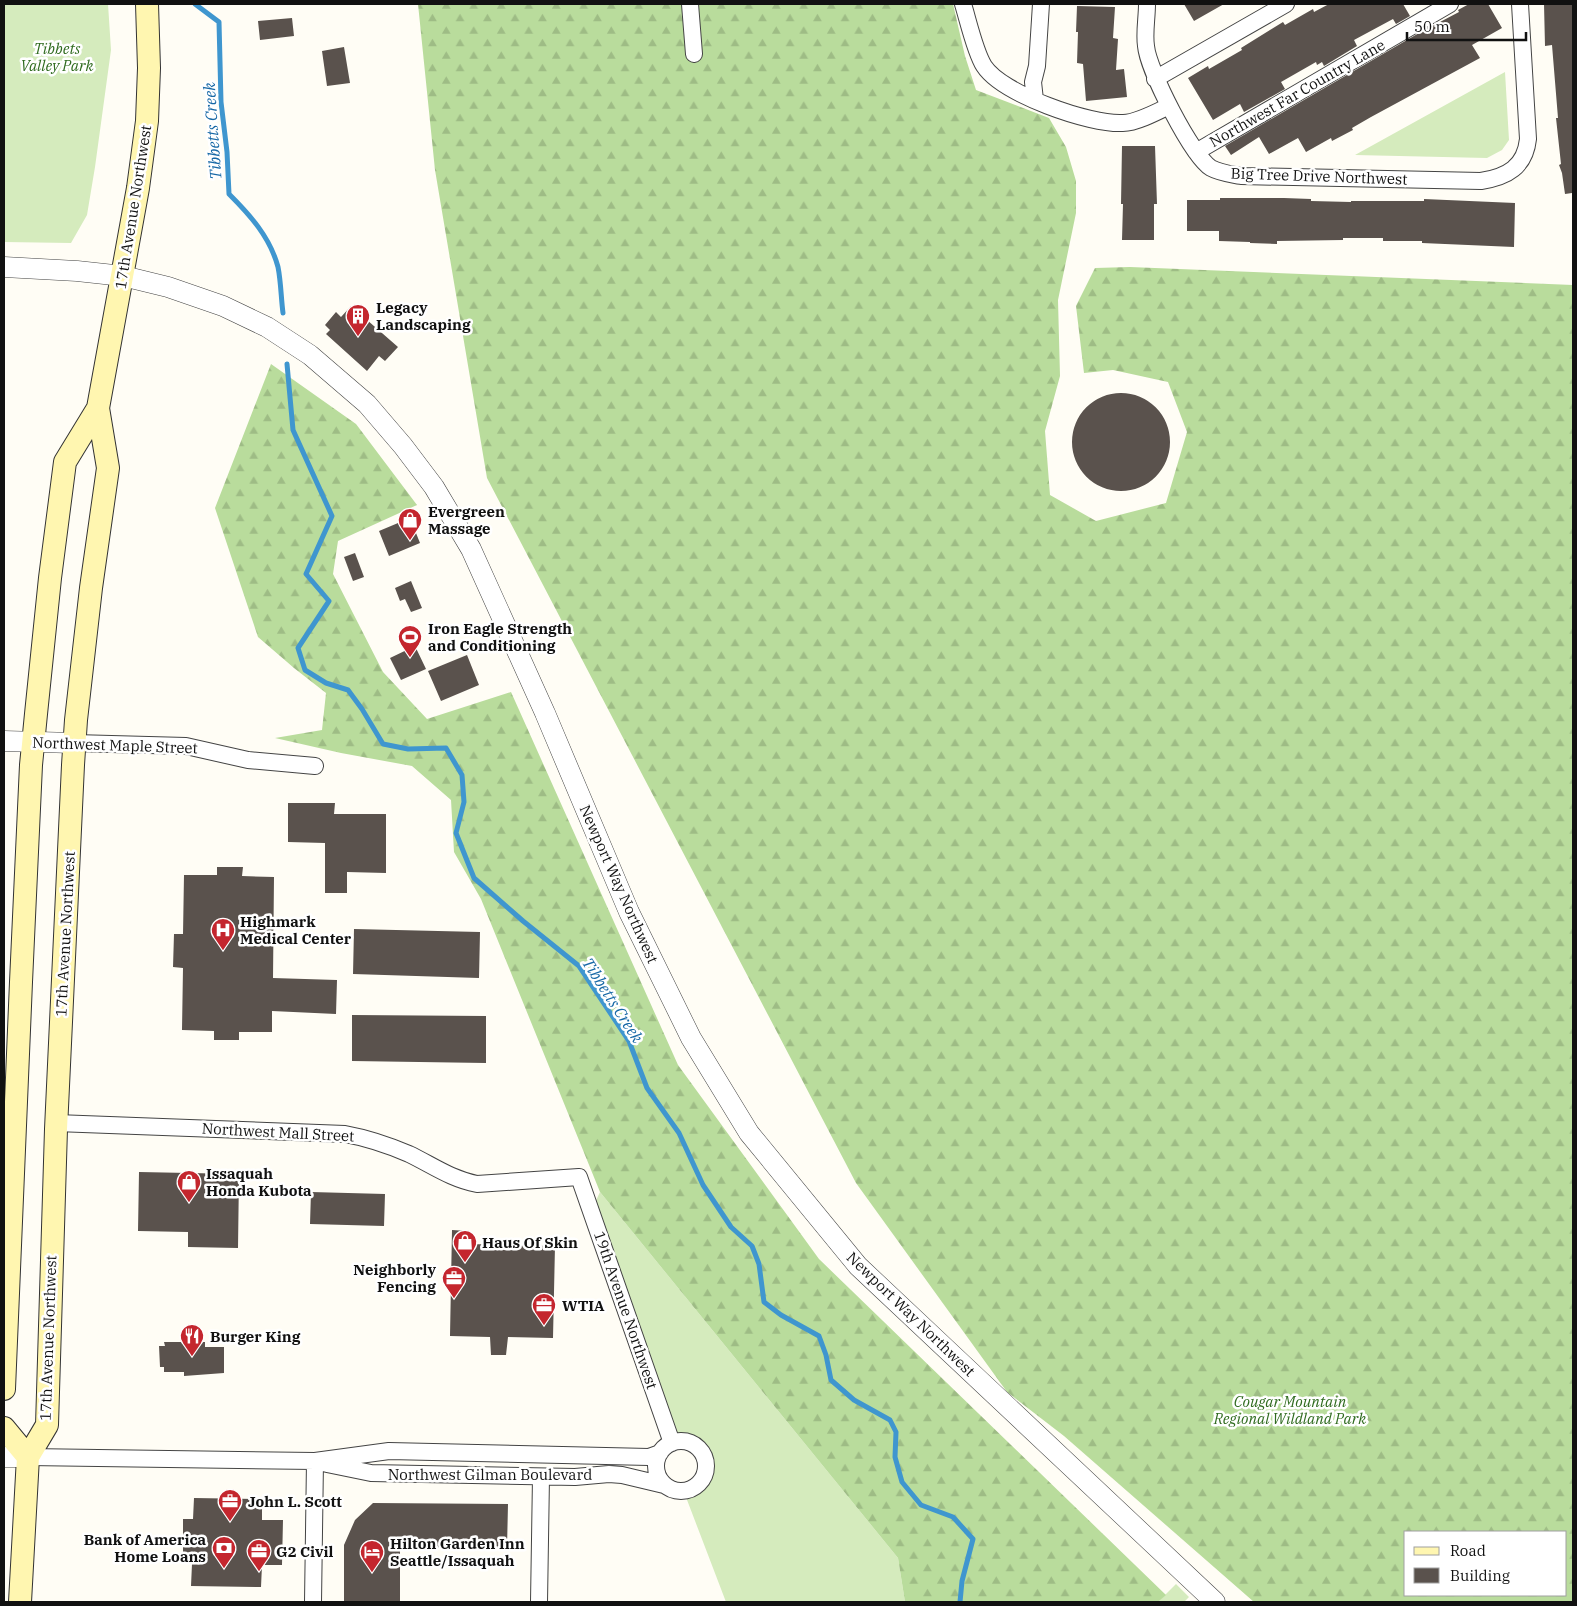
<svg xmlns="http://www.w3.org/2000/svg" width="1577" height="1606" viewBox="0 0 1577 1606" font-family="'IBM Plex Serif',serif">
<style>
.grass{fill:#d5ebbd}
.forest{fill:url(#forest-firs);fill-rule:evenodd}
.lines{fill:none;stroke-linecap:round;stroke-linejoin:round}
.stream{stroke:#3f96cf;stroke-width:5}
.building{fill:#5a524d}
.minor-casing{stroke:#444;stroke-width:18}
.tertiary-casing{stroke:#444;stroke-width:21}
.secondary-casing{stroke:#333;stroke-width:24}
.minor{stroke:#fff;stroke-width:16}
.tertiary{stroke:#fff;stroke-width:20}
.secondary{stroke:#fff6b0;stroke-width:22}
.labels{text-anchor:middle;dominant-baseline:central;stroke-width:5;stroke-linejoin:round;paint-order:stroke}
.park-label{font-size:15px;font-style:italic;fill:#2f6b1f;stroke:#fff}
.street-label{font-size:15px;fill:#111;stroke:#fff}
.poi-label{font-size:15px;font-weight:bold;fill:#111;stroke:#fff;text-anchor:start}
.water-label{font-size:16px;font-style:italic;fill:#1768a6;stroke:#fff}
</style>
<defs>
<pattern id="forest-firs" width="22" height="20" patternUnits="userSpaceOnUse" patternTransform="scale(1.25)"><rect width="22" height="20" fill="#b9dc9c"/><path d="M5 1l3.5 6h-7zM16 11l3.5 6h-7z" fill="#9ebc85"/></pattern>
</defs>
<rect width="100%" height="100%" fill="#fffdf5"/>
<path class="grass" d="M4,4H108L111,50L95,167L87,215L71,243L4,242Z
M1505,72L1509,140L1502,150L1487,158L1355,155Z
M600,1192L898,1558L905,1602H726L684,1492C718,1483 712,1440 677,1441L591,1211Z
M1176,1584L1189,1597L1184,1602H1158Z"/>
<path class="forest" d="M418,4H953L965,56L976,90L1049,118L1066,147L1076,181V213L1058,300L1060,376L1045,431L1050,495L1096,521L1166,503L1187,432L1168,382L1113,370L1084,373L1076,306L1095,268L1130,267L1573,285V1602H1254L1064,1436L1007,1392L856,1183L487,478L435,170ZM1406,1532H1566V1595H1406Z
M271,364L356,424L417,505L338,541L333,574L383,672L427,719L511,692L678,1065L819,1259L1166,1595L1158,1602H905L898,1558L600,1192L481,899L454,852L451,800L412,766L341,753L275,738L322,730L326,693L294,668L258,637L215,508Z"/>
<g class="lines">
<path class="stream" d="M195,4L219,22L221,102L227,152L229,194C250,215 270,237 278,267C281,282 281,298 283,313
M287,364L293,430L332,516L306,574L329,601L298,648L305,670L326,683L348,690L362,709L383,744L408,749L446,748L462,775L464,802L456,833L474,878L523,921L579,966L629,1041L647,1088L679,1133L703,1185L731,1227L752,1246L759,1264L764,1302L781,1315L819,1336L826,1355L831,1380L854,1400L890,1420L896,1432L895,1457L902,1482L921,1505L953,1517L973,1539L962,1581L960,1602"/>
</g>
<path class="building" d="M1184,4H1224L1194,21Z
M1329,4H1403L1410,16L1396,24L1393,19L1354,40L1357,46L1324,66L1322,62L1317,65L1316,62L1281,82L1285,89L1244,112L1240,104L1213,120L1188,78L1208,66L1209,69L1242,50L1241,48L1283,22L1285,25L1313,9L1314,12Z
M1469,4H1488L1502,28L1472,45L1480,58L1371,117L1352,128L1353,130L1332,141L1331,138L1306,152L1298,138L1269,154L1259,137L1231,155L1225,146L1419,33L1459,12L1458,10Z
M1544,4H1573V197L1572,193L1565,194L1562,173L1559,165L1561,164L1556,118H1558L1552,45L1545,46Z
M1077,6L1115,7L1113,38L1118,39L1116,70L1124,69L1127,97L1086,101L1083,64L1077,63L1078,32H1076Z
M292,18L294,36L260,40L258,21Z
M344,47L350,83L327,86L322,51Z
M1122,146H1155L1157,204H1154V240H1122L1123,204H1121Z
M1220,198H1284L1311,199V201L1351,202V201H1424V199L1515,203L1514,247L1422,243V241H1383V238H1343V240L1277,241V244L1250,243V242L1219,241V231H1187V200H1220Z
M351,306L398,347L385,361L379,356L367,371L326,334L330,330L325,325L336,312L341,317Z
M1072 442a49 49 0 1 1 98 0a49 49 0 1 1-98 0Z
M410,518L420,543L389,556L379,531Z
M355,553L364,577L353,581L344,557Z
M411,581L422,608L411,612L405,599L400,601L395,588Z
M415,646L426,669L401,680L390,658Z
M467,655L479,685L441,701L428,671Z
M288,803H335L334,814H386V873L347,872V893H325V843L288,842Z
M217,867H243L242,876L274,877L273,978L337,980L336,1014L272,1011V1032H239V1040H214V1031L182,1030L183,968L173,967L174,934H183L184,875H217Z
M354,929L480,932L479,978L353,974Z
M352,1015L486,1016V1063L352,1061Z
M139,1172L239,1174L238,1248L188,1247V1232L138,1231Z
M311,1192L385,1194L384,1226L310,1224Z
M452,1230L468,1231V1244L555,1246L553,1338L508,1337L506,1355H491L490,1337L450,1336Z
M164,1342H205V1347H224V1373L184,1376V1372H164V1367H160L159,1346H165Z
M194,1498L262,1499V1520H283L282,1565H262L261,1587L191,1586L192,1564H183V1519H193Z
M373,1503L508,1504L507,1548L400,1547V1602H344V1545L355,1520Z"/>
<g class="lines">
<g class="minor-casing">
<path id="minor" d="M690,4L694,54
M963,4C968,20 975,52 984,66C1002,94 1090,125 1123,123C1136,123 1157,112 1169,106
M1147,4C1147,18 1144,33 1146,46C1148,70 1192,156 1211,168C1220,173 1231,174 1241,176L1481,181C1507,177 1525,167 1528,139L1520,4
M1155,79L1286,4
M1035,100L1033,82L1037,66L1041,4
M1196,152L1450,4
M74,743L186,746L248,760L315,766
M56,1123L345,1134C367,1138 388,1145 409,1154C432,1165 451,1179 477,1184L579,1177L672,1443
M656 1466a25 25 0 1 1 50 0a25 25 0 1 1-50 0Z
M28,1457L315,1461L389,1451L649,1457L660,1453
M327,1464L371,1473L575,1477L609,1474L622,1475L664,1485
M313,1602L315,1461
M539,1602L541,1477"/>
</g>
<g class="tertiary-casing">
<path id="tertiary" d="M4,267L77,271L123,276L168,287L223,306L267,327L310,355L367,404L403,446L434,487L471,549L545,713L629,912L691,1038L749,1133L858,1266L1215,1602
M4,741L74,743
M4,1457H28"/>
</g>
<g class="secondary-casing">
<path id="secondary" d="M4,1389L21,982L31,765L36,714L50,578L65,462L98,408
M4,1428L28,1457
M20,1602L28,1457L47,1425L56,1129L73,765L76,720L91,588L108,468L98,408L138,188L147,121L149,68L147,4"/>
</g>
<use href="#minor" class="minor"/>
<use href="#tertiary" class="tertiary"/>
<use href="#secondary" class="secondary"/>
</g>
<defs>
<g id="building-pin" transform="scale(1.25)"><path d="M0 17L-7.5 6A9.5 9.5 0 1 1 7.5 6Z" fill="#c4262e" stroke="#fff"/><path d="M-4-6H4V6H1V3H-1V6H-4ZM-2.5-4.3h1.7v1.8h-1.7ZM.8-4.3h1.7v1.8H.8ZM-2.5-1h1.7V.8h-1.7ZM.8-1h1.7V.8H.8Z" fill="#fff"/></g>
<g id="shop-pin" transform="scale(1.25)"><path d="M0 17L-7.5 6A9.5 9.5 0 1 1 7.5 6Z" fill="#c4262e" stroke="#fff"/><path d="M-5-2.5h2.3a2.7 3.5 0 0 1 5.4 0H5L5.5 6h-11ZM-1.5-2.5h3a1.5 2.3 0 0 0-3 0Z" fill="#fff"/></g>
<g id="stadium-pin" transform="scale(1.25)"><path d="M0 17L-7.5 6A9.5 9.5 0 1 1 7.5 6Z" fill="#c4262e" stroke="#fff"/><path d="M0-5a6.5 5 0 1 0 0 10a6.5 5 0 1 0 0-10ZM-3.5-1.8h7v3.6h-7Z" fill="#fff"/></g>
<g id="hospital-pin" transform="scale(1.25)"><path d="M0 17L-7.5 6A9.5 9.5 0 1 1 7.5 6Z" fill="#c4262e" stroke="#fff"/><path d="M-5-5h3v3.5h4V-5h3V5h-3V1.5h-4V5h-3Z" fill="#fff"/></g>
<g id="office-pin" transform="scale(1.25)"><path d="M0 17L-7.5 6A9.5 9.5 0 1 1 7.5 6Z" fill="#c4262e" stroke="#fff"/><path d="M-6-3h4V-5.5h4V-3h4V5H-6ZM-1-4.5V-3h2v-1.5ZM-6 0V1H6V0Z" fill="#fff"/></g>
<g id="restaurant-pin" transform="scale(1.25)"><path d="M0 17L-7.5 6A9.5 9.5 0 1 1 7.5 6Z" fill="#c4262e" stroke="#fff"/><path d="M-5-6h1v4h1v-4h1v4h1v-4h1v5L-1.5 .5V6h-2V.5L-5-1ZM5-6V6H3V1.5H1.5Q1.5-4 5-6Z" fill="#fff"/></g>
<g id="bank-pin" transform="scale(1.25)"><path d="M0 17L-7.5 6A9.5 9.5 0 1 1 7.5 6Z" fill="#c4262e" stroke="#fff"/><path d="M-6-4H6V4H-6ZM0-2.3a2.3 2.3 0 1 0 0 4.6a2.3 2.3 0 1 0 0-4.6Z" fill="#fff"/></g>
<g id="hotel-pin" transform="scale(1.25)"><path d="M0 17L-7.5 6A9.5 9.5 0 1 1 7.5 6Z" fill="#c4262e" stroke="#fff"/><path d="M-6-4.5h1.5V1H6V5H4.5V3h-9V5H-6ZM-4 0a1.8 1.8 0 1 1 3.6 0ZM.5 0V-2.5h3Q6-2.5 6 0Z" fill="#fff"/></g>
</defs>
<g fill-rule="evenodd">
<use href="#building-pin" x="358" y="316"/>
<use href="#shop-pin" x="410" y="520"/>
<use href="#stadium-pin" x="410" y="637"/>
<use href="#hospital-pin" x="223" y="930"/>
<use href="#shop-pin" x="189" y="1182"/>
<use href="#shop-pin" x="465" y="1242"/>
<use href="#office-pin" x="454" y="1278"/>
<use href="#office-pin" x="544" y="1305"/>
<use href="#restaurant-pin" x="192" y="1336"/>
<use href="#office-pin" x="230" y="1501"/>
<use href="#bank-pin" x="224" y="1548"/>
<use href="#office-pin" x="259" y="1551"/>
<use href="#hotel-pin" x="372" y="1552"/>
</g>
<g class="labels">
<g class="park-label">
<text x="57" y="48">Tibbets<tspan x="57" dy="17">Valley Park</tspan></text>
<text x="1290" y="1401">Cougar Mountain<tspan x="1290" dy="17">Regional Wildland Park</tspan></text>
</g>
<g class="street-label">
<text transform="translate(1297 93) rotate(-30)">Northwest Far Country Lane</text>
<text transform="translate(1319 176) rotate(2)">Big Tree Drive Northwest</text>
<text transform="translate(133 207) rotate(-81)">17th Avenue Northwest</text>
<text transform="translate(115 745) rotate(2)">Northwest Maple Street</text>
<text transform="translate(619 884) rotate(66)">Newport Way Northwest</text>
<text transform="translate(65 934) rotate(-87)">17th Avenue Northwest</text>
<text transform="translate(278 1132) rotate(3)">Northwest Mall Street</text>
<text transform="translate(626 1310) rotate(71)">19th Avenue Northwest</text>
<text transform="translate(911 1314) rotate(44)">Newport Way Northwest</text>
<text transform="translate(48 1338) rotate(-88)">17th Avenue Northwest</text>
<text x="490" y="1474">Northwest Gilman Boulevard</text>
</g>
<g class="poi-label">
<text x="376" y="307">Legacy<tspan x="376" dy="17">Landscaping</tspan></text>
<text x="428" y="511">Evergreen<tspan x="428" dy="17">Massage</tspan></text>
<text x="428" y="628">Iron Eagle Strength<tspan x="428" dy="17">and Conditioning</tspan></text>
<text x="240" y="921">Highmark<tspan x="240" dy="17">Medical Center</tspan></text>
<text x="206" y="1173">Issaquah<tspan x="206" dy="17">Honda Kubota</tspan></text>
<text x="482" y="1242">Haus Of Skin</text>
<text x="436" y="1269" text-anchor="end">Neighborly<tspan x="436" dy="17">Fencing</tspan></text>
<text x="562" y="1305">WTIA</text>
<text x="210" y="1336">Burger King</text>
<text x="248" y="1501">John L. Scott</text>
<text x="206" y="1539" text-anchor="end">Bank of America<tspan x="206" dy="17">Home Loans</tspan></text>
<text x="390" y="1543">Hilton Garden Inn<tspan x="390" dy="17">Seattle/Issaquah</tspan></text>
<text x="276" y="1551">G2 Civil</text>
</g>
<g class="water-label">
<text transform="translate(212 131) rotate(-94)">Tibbetts Creek</text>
<text transform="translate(613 1000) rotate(57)">Tibbetts Creek</text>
</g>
</g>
<rect width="1577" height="1606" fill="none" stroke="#111111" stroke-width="10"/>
<rect x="1404" y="1531" width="162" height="65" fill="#ffffff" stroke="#a0a0a0"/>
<rect x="1414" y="1547" width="25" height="8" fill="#fff6b0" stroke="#a0a0a0"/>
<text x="1450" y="1556" font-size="15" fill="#111111">Road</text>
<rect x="1414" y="1568" width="25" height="15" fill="#5a524d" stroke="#a0a0a0"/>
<text x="1450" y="1581" font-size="15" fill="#111111">Building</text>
<path d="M1407 32v8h119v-8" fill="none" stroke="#111111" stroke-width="2.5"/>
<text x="1414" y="32" font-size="15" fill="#111111" stroke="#ffffff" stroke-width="4" paint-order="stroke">50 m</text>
</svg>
